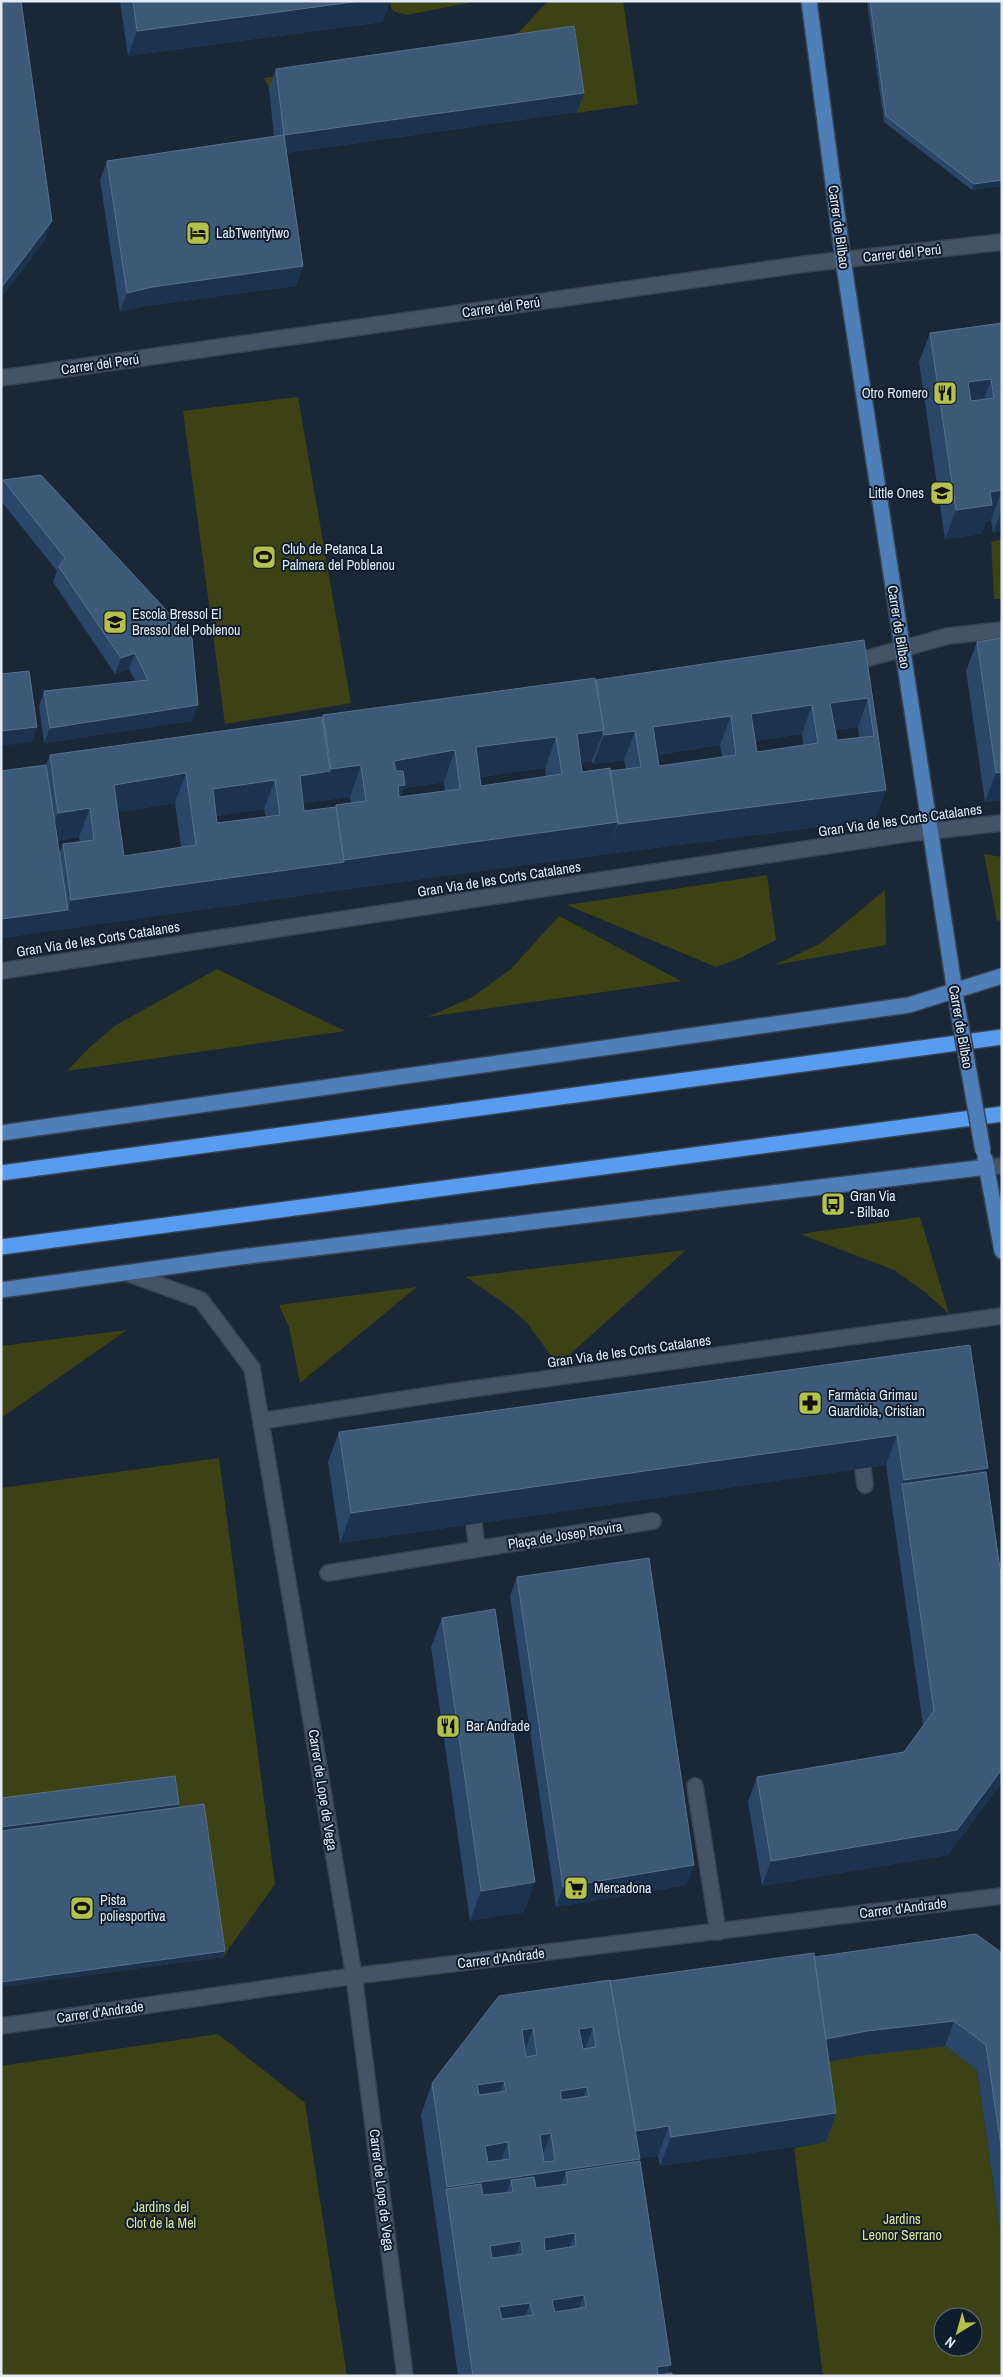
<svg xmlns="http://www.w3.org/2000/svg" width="1003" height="2377" viewBox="0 0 1003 2377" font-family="'Archivo Narrow',sans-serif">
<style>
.green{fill:#3d4215;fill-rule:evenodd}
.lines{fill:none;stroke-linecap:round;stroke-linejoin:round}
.minor-casing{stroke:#394452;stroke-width:18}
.major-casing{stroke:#394452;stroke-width:18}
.highway-casing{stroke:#394452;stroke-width:18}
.minor{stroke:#445366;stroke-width:15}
.major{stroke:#4f7fb8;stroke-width:15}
.highway{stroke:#579cef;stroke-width:15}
.major-bridge-casing{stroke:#394452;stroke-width:18;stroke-linecap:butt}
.major-bridge{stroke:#4f7fb8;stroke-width:15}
.wall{fill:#2a476a;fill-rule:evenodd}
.shaded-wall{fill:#1b334f}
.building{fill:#3d5978;stroke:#57708c;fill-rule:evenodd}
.labels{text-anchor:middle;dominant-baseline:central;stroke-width:4;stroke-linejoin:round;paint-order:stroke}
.street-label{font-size:14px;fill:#e1eaf5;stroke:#101d2d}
.poi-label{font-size:14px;fill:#e1eaf5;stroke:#101d2d;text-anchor:start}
.park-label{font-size:14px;fill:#dce796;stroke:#101d2d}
</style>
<rect width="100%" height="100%" fill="#192737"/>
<path class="green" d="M389,1H478L407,15L393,11Z
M548,1H623L638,104L577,113L567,46L269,88L264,78L501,41L520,31Z
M298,397L351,703L225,724L183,411Z
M1002,539V599H994L991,542Z
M984,854L1002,857V920L997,921Z
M767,875L776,940L740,958L716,967L567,905Z
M885,890L886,945L775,965L821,943Z
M559,916L681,981L427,1017L471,998L511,969Z
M217,969L345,1031L67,1071L90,1047L116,1025Z
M920,1217L949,1314L925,1292L894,1270L800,1234Z
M686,1250L558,1365L527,1323L508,1306L466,1277Z
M417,1287L300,1383L289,1327L279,1305Z
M127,1330L1,1418V1346Z
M219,1458L275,1884L223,1957L1,1987V1488Z
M218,2034L305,2103L347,2376H1V2066Z
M945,2046L977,2070L1002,2244V2376H823L794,2148L826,2142L815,2064L858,2056ZM943,2317H973V2347H943Z"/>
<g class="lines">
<g class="minor-casing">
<path id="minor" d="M1,378L805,264L1002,242
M847,662L865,659L948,636L1002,630
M1,971L905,834L1002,823
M987,1167L1002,1166
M127,1273L201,1300L252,1368L354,1976L405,2376
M261,1421L457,1391L1002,1316
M863,1468L865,1485
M474,1524L477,1549
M328,1573L653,1521
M695,1786L718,1932
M1,2026L354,1976L1002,1896"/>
</g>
<g class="major-casing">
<path id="major" d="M809,1L843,259L956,999
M1,1133L909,1005L1002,976
M985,1159L1002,1251
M1,1290L240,1257L987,1167"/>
</g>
<g class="highway-casing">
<path id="highway" d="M1,1173L1002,1037
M1,1247L1002,1114"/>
</g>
<use href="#minor" class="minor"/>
<use href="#major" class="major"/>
<use href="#highway" class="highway"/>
<g class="major-bridge-casing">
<path id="major-bridge" d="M957,1004L983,1151"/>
</g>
<use href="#major-bridge" class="major-bridge"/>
</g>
<path class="wall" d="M120,1H390L382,22L128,56Z
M867,1H1002V186L972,190L884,122Z
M276,69L577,112L286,153L303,266L296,286L145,306L120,312L100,180L107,161L274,136L269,88Z
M1002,323V531L993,533L991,520L986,521L981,534L945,539L919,362L930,333Z
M41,475L192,721L44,743L39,706L44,691L136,682L129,669L115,674L53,582L57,571L1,501V484L3,480Z
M864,640L886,790L875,820L607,854L333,891L1,938L46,765L50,755L322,717L323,715L596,680ZM858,727L859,738L837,740L835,730ZM802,734L803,745L757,752L755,741ZM720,745L722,757L659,766L657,755ZM624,760L626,769L610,771L582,772L581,763L592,761L593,764ZM545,768L546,777L481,786L480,777ZM444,782L445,791L401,797L404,788ZM350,797L351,803L336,805V807L304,811L303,803ZM175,803L181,847L124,856L118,812ZM264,809L266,817L217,823L216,816ZM79,837L80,842L63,844L59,854L57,841Z
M977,642L1002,800L985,802L966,671Z
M970,1345L988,1468L986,1472L1002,1582V1782L948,1855L762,1886L748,1802L757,1777L904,1752L923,1725L886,1465L340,1543L328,1462L339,1432Z
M517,1577L687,1885L556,1907L510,1596Z
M442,1618L524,1912L470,1921L431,1647Z
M1002,1953V2244L977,2070L945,2046L858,2056L829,2061L836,2113L826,2142L660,2166L658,2156L640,2158V2161L668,2374L672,2376H458L421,2115L432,2083L610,1981L814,1957Z"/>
<path class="shaded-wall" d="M360,1H390L382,22L128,56L137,31Z
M584,93L577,112L277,154L284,135Z
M1002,180V186L972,190L974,184Z
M52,221L45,241L1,298V288Z
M303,266L296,286L145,306L120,312L127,293L152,287Z
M991,379L981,408L957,412L968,382Z
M1002,490L991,520L986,521L981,534L945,539L956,510L990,492Z
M1002,509V531L993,533Z
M135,653L129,669L115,674L121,658Z
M868,698L858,727L820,732L830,703Z
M198,705L192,721L44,743L50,728Z
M812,705L802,734L740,743L751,714Z
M731,716L720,745L642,757L653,727Z
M37,727L32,742L1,746V731Z
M604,730L592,761L565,765L577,734Z
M635,731L624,760L593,764L604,735Z
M556,737L545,768L464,779L476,747Z
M455,750L444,782L404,788L394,816V761Z
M361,765L350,797L289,805L300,776L330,771L331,769Z
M1002,772V800L985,802L996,773Z
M186,773L175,803L103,815L114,785Z
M275,780L264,809L202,818L213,789Z
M886,790L875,820L607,854L618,824Z
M90,808L79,837L47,842L58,813Z
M618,822L607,854L333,891L60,930L71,900L344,862V860Z
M68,910L60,930L1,938V919Z
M897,1435L886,1465L340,1543L351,1513Z
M988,1468L977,1498L902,1484L904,1480Z
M1002,1769V1782L948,1855L762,1886L771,1861Z
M179,1804L177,1810L1,1832V1827Z
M694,1865L687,1885L556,1907L563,1887Z
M535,1882L524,1912L470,1921L481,1891Z
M225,1951L223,1957L1,1987V1982Z
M954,2021L945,2046L858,2056L815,2064L824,2039L867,2031Z
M593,2027L582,2058L579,2029Z
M533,2028L522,2060V2030Z
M504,2081L493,2112L466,2116L477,2085Z
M587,2087L576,2118L548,2122L560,2091Z
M836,2113L826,2142L660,2166L671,2137Z
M669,2126L658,2156L624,2161L635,2131Z
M551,2133L539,2165L540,2135Z
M508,2142L496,2174L474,2177L485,2146Z
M640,2159L629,2190L568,2184L566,2172L555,2201L511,2180L501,2209L446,2189L447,2187Z
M575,2233L564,2262L533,2267L544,2238Z
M521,2241L510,2270L480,2275L490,2246Z
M584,2295L573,2324L542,2329L552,2300Z
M530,2303L519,2332L489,2337L499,2307Z
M671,2365L667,2376H654L657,2367Z"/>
<path class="building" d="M1,1H21L52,221L1,288Z
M133,1H360L137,31Z
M870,1H1002V180L974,184L886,116Z
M574,26L584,93L284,135L276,69Z
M284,135L303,266L152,287L127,293L107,161Z
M1002,323V490L990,492L992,505L956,510L930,333ZM991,379L994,398L971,401L968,382Z
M41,475L192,638L198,705L50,728L44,691L148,680L135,653L121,658L59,567L65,558L3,480Z
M1002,638V772L996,773L977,642Z
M864,640L886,790L618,824V822L610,771L641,767L635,731L604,735L603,732L604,730L596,680ZM868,698L874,736L837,740L830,703ZM812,705L818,743L757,752L751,714ZM731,716L736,755L659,766L653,727Z
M29,671L37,727L1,731V674Z
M595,678L604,730L577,734L582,772L610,768L618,822L344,860L336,805L366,801L361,765L331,769L323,715ZM556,737L562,774L481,786L476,747ZM455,750L460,789L399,797L398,786L405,785L403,771H396L394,761Z
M322,717L330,771L300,776L304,811L336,807L344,862L71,900L63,844L94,840L90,808L58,813L50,755ZM186,773L196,845L124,856L114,785ZM275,780L280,815L217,823L213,789Z
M46,765L68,910L1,919V771Z
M970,1345L988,1468L904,1480L897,1435L351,1513L339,1432Z
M986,1472L1002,1582V1769L957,1830L771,1861L757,1777L904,1752L934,1711L902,1484Z
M649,1558L694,1865L563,1887L517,1577Z
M495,1609L535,1882L481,1891L442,1618Z
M175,1776L179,1804L1,1827V1798Z
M204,1804L225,1951L1,1982V1831Z
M976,1934L1002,1953V2153L986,2045L954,2021L867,2031L826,2039L814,1957Z
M814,1953L836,2113L671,2137L669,2126L636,2131L610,1981Z
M610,1980L640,2159L447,2187L432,2083L499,1996ZM593,2027L596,2047L583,2049L579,2029ZM533,2028L537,2055L526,2057L522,2030ZM504,2081L506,2091L479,2095L477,2085ZM587,2087L589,2096L562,2100L560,2091ZM551,2133L555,2161L544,2162L540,2135ZM508,2142L510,2159L488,2162L485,2146Z
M640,2161L671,2365L657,2367L658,2375L672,2373V2376H473L446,2189L481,2184L483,2195L513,2192L511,2180L534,2177L536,2188L568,2184L566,2172ZM575,2233L576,2246L545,2251L544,2238ZM521,2241L523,2254L492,2258L490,2246ZM584,2295L586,2307L555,2312L552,2300ZM530,2303L533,2315L502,2319L499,2307Z"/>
<defs>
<g id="hotel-square" transform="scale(1.25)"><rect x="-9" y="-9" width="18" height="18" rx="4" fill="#b5c249" stroke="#101d2d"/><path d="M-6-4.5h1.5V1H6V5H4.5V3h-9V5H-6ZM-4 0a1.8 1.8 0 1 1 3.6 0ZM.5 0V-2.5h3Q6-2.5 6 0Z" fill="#111"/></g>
<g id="restaurant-square" transform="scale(1.25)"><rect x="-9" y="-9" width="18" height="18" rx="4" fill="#b5c249" stroke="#101d2d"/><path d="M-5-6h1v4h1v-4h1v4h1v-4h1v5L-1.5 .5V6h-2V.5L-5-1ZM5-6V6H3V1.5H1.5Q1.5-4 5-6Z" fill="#111"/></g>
<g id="school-square" transform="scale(1.25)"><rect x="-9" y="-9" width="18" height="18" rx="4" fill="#b5c249" stroke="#101d2d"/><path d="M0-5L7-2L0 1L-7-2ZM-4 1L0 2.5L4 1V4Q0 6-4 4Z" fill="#111"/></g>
<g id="stadium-square" transform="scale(1.25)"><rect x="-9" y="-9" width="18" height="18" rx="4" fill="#b5c249" stroke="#101d2d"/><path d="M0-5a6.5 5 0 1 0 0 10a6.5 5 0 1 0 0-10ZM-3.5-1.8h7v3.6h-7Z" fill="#111"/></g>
<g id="bus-square" transform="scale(1.25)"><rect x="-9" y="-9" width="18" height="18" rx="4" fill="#b5c249" stroke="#101d2d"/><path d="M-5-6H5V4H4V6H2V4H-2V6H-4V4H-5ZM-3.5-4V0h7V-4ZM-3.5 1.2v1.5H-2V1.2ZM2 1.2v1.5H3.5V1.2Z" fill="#111"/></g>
<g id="pharmacy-square" transform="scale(1.25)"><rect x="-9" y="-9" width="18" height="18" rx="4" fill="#b5c249" stroke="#101d2d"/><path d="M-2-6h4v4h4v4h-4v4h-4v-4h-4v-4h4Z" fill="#111"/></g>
<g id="supermarket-square" transform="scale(1.25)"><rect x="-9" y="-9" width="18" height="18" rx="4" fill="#b5c249" stroke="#101d2d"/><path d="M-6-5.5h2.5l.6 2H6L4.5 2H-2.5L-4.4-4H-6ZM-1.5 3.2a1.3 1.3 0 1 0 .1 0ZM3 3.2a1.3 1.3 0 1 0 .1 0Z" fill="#111"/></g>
</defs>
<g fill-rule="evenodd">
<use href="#hotel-square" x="198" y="233"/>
<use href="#restaurant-square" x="945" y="393"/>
<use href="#school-square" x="942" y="493"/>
<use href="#stadium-square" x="264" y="557"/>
<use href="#school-square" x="115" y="622"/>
<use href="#bus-square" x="833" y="1204"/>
<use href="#pharmacy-square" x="810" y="1403"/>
<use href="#restaurant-square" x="448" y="1726"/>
<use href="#supermarket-square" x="576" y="1888"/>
<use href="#stadium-square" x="82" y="1908"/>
</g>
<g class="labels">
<g class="street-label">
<text transform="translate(839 227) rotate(82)">Carrer de Bilbao</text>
<text transform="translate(902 253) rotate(-6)">Carrer del Perú</text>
<text transform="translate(501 307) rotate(-8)">Carrer del Perú</text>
<text transform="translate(100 364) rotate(-8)">Carrer del Perú</text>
<text transform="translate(899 627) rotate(81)">Carrer de Bilbao</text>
<text transform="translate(900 820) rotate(-8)">Gran Via de les Corts Catalanes</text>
<text transform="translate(499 879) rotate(-9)">Gran Via de les Corts Catalanes</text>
<text transform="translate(98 939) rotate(-9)">Gran Via de les Corts Catalanes</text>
<text transform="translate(961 1027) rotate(80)">Carrer de Bilbao</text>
<text transform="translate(629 1351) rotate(-8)">Gran Via de les Corts Catalanes</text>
<text transform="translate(565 1535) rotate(-9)">Plaça de Josep Rovira</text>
<text transform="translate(323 1790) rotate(81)">Carrer de Lope de Vega</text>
<text transform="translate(903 1908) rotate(-7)">Carrer d'Andrade</text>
<text transform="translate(501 1958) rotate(-7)">Carrer d'Andrade</text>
<text transform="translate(100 2012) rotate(-8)">Carrer d'Andrade</text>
<text transform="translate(382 2190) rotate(83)">Carrer de Lope de Vega</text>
</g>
<g class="poi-label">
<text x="216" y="233">LabTwentytwo</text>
<text x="928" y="393" text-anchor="end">Otro Romero</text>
<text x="924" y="493" text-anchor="end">Little Ones</text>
<text x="282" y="549">Club de Petanca La<tspan x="282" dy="16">Palmera del Poblenou</tspan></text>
<text x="132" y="614">Escola Bressol El<tspan x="132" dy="16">Bressol del Poblenou</tspan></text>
<text x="850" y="1196">Gran Via<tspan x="850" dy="16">- Bilbao</tspan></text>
<text x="828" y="1395">Farmàcia Grimau<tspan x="828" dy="16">Guardiola, Cristian</tspan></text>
<text x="466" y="1726">Bar Andrade</text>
<text x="594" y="1888">Mercadona</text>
<text x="100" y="1900">Pista<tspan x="100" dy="16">poliesportiva</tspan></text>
</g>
<g class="park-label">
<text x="161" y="2207">Jardins del<tspan x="161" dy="16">Clot de la Mel</tspan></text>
<text x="902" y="2219">Jardins<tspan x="902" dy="16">Leonor Serrano</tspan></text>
</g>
</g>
<rect width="1003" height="2377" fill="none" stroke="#e1eaf5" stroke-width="5"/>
<g transform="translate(958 2332) rotate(217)"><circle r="24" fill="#101d2d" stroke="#646f7d"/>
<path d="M0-4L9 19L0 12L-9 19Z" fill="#b5c249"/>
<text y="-8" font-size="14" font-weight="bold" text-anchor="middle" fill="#e1eaf5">N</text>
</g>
</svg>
